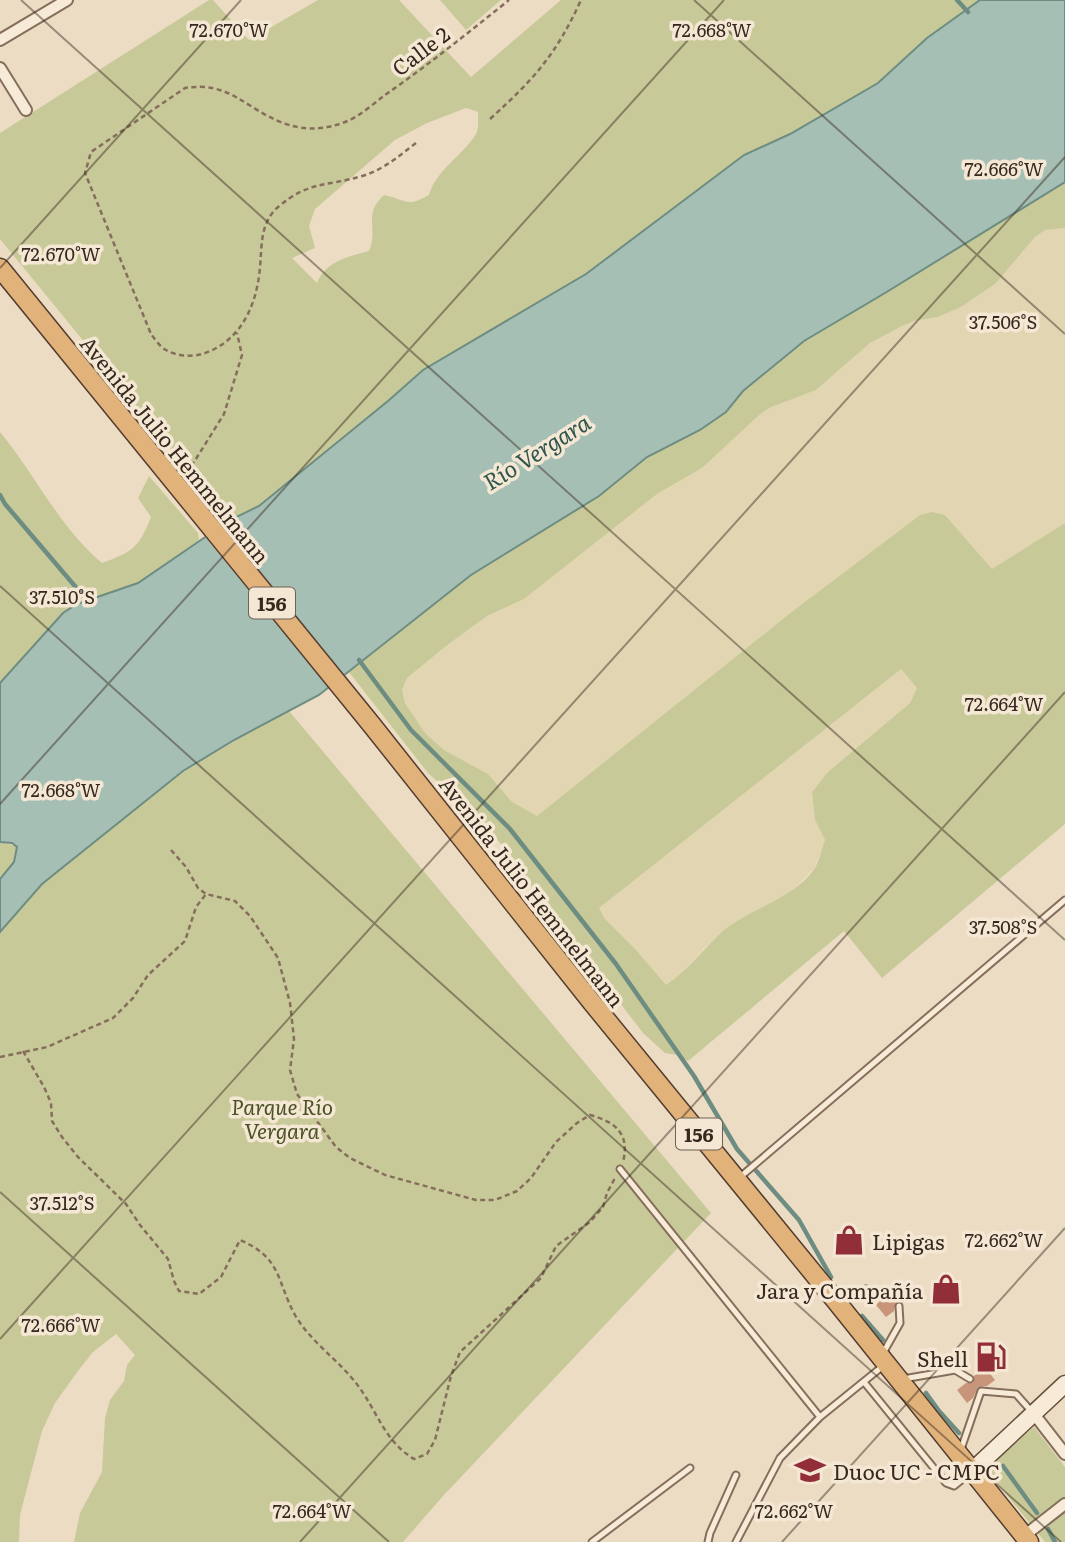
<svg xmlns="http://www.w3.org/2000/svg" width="1065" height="1542" viewBox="0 0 1065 1542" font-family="Literata,serif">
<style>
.farmland{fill:#e1d5b2}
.green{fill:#c8c998;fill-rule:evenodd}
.water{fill:#a6bfb5;stroke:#6d8d82;stroke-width:2}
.pier{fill:#ecdcc4}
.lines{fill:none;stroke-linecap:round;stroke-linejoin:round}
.stream{stroke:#6d8d82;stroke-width:4.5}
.building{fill:#c8957b}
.service-casing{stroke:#856e5b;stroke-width:9}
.minor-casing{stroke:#856e5b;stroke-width:14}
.secondary-casing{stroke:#674f3e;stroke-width:19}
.trunk-casing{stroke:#533d2f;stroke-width:21}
.path{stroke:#856e5b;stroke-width:2.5;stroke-dasharray:5 3.5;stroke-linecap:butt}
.service{stroke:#f7ebd7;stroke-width:5}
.minor{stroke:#f7ebd7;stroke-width:10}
.secondary{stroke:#f7ebd7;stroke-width:16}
.trunk{stroke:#e2b27b;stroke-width:18}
.ticks{fill:none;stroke:#36281f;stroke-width:2;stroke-opacity:0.45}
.labels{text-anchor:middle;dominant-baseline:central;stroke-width:7;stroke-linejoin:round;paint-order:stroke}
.shield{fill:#f4e7d3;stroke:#6f6155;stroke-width:2}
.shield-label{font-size:19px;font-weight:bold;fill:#36281f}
.street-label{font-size:21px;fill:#36281f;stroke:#f4e7d3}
.park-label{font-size:21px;font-style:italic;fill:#4a5126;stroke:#f4e7d3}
.poi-label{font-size:21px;fill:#36281f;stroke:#f4e7d3;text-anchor:start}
.water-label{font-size:23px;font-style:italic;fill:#2f554f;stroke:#f4e7d3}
.ticks-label{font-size:18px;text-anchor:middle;fill:#36281f;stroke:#f4e7d3;stroke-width:7;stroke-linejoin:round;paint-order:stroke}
</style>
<rect width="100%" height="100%" fill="#ecdcc4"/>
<path class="farmland" d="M1065,228V523L992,569L945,515H920L789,614L537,816L512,802L488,774L444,750L425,733L405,703L402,690L407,678L446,646L487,616L524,599L657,494L702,468L758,415L769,408L816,390L870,343L902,326L914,321L938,317L961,307L995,284L1035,237L1045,230Z
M900,668L917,688L910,703L828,772L812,792L815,820L825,840L815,867L788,895L733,923L704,948L679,977L666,986L636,950L605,919L598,908Z"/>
<path class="green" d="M209,0H213L249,40L318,0H399L471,77L561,0H980L927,38L878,83L790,134L744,155L586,274L423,370L388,401L259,506L230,520L0,239V133ZM466,108L478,112C478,119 479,128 476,134C463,155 436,170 429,195C406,208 407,200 384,195C362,215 379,228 369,251C347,257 326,261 317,283L292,258L315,248L309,226L315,209L395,140L427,123Z
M440,0H501L466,30Z
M1065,182V228L1045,230L1035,237L995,284L961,307L938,317L914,321L902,326L870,343L816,390L769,408L759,415L702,468L657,494L524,599L487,616L446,646L407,678L402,690L405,703L425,733L444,750L488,774L512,802L537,816L789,614L920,515L932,512L945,515L992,569L1065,523V824L882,978L844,931L688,1061L677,1055L665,1053L643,1033L620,1003L600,972L543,904L513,859L487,827L428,773L349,672L471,575L599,496L647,457L700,430L726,412L743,391L804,341L885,293ZM901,669L917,688L910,703L828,772L812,792L815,820L825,840C822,848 820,858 816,866C798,897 752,908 724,930C704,948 688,971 666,985L636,950L605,919L599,908Z
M0,432C35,474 59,527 102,563C132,552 139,548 151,517L138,498L149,476L198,533L199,540L138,583L77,604L63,613L0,683Z
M289,711L711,1213L443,1496L403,1542H74L80,1513L102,1472L105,1418L110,1400L124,1381L127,1365L135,1355L116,1334L93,1352L78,1371L55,1403L42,1431L20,1515L19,1542H0V932L42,884L159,789L208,755Z
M0,842L17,846L14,862L0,879Z
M1034,1427L1065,1467V1542H1045L985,1468Z"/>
<path class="water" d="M980,0H1065V182L885,293L804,341L743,391L726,412L700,430L647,457L599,496L471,575L319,695L234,740L183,771L42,884L0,932V879L14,862L17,847L12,843L0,842V683L63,613L77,604L138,583L230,520L259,506L388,401L423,370L586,274L744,155L790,134L878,83L927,38Z"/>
<path class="pier" d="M220,522L347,678L331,690L202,533Z"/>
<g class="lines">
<path class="stream" d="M957,0L968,12
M0,495L5,504L91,605
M359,660L411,730L510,829L616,964L694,1076L737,1149L799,1220L831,1277
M862,1316L883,1340
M926,1393L939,1411L959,1433
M1003,1466L1037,1513
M1048,1529L1055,1542"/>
</g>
<path class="building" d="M901,1283L911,1296L903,1303L896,1302L894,1311L886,1317L876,1305L883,1298H891L892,1291Z
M985,1367L995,1380L987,1386L978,1387L973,1398L967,1403L957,1390L966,1383H973L974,1376Z"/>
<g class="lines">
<g class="service-casing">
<path id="service" d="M620,1169L820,1417L883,1366
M739,1178L1065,900
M838,1300L866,1289L888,1294
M882,1355L900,1323L899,1306
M903,1379L955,1370L970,1379
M864,1382L946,1483L954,1486L970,1473
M960,1452L981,1391L1016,1394L1032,1412
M592,1542L690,1468
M708,1542L710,1533L736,1475
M736,1542L780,1458L820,1417"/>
</g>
<g class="minor-casing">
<path id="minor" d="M0,40L67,0
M0,68L26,110
M1034,1414L1065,1454
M1024,1536L1065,1504"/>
</g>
<g class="secondary-casing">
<path id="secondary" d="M972,1471L1065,1384"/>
</g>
<g class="trunk-casing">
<path id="trunk" d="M0,268L371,724L590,1000L836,1301L1029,1542"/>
</g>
<path class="path" d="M490,119C534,79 556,55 581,0
M416,143C399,156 383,170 362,176C326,187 310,180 278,207C260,223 262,245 260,267C257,305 241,342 202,354C192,357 175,356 166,350C160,347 155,339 151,334L85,173L91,152L185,88C230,81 244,108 283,123C305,131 324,130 345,122C359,117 373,104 385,95C428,65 468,33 509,0
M184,471L194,462L224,414L242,355L237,333
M171,850L186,867L198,888L206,894L235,901L250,916L278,958L290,1003L294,1039L290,1070L297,1094L336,1147L350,1158L385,1175L476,1200H495L517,1191L531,1178L556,1142L577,1123L590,1115C616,1122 630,1134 623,1162
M23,1051L44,1087L51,1103L52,1121L62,1137L78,1157L126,1204L140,1225L168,1259L174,1281L179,1291L199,1294L221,1277L240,1240C282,1258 276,1280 295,1315C310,1341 337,1359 356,1383C377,1410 384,1441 414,1459L427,1454L435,1440L451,1376L460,1352L541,1278L556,1246L590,1222L603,1207L607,1193L615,1178
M0,1057L47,1047L113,1018L133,998L148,975L185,941L196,907L206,894"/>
<use href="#service" class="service"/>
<use href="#minor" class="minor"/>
<use href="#secondary" class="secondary"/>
<use href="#trunk" class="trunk"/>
</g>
<path class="ticks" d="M21,0L1065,940M694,0L1065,334M0,268L241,0M0,586L1061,1542M0,804L724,0M0,1192L389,1542M0,1339L1065,157M300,1542L1065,692M782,1542L1065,1228"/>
<defs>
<g id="shop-bare" transform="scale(2.415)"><path d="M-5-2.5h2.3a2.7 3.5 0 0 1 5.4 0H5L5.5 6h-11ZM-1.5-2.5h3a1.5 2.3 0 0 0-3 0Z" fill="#912e37" stroke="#f4e7d3" stroke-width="2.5" paint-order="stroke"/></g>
<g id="fuel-bare" transform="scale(2.415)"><path d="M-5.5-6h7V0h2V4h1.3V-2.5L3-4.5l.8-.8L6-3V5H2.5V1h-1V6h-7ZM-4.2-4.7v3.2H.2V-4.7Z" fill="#912e37" stroke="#f4e7d3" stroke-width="2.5" paint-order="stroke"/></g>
<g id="university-bare" transform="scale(2.415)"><path d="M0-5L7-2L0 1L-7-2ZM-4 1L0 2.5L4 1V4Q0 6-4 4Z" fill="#912e37" stroke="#f4e7d3" stroke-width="2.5" paint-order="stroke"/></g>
</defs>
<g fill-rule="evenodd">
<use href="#shop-bare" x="849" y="1240"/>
<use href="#shop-bare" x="946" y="1289"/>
<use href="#fuel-bare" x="991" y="1357"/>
<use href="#university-bare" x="810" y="1470"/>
</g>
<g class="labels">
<g class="shield">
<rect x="249" y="587.5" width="46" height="31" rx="5"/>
<rect x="676" y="1118.5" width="46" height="31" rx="5"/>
</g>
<g class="shield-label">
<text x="272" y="603">156</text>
<text x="699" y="1134">156</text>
</g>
<g class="street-label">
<text transform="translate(420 50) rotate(-37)">Calle 2</text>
<text transform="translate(176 449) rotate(51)">Avenida Julio Hemmelmann</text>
<text transform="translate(533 891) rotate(52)">Avenida Julio Hemmelmann</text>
</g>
<g class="park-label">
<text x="282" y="1105">Parque Río<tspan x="282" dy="24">Vergara</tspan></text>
</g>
<g class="poi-label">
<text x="872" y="1240">Lipigas</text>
<text x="923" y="1289" text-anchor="end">Jara y Compañía</text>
<text x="968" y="1357" text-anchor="end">Shell</text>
<text x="833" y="1470">Duoc UC - CMPC</text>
</g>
<g class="water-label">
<text transform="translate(536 451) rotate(-32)">Río Vergara</text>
</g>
</g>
<g class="ticks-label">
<text x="229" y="37">72.670°W</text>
<text x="712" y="37">72.668°W</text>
<text x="1004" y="176">72.666°W</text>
<text x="61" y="261">72.670°W</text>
<text x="1003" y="329">37.506°S</text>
<text x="62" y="604">37.510°S</text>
<text x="1004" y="711">72.664°W</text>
<text x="61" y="797">72.668°W</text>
<text x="1003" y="934">37.508°S</text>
<text x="62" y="1210">37.512°S</text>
<text x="1004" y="1247">72.662°W</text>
<text x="61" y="1332">72.666°W</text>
<text x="312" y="1518">72.664°W</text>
<text x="794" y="1518">72.662°W</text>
</g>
</svg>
